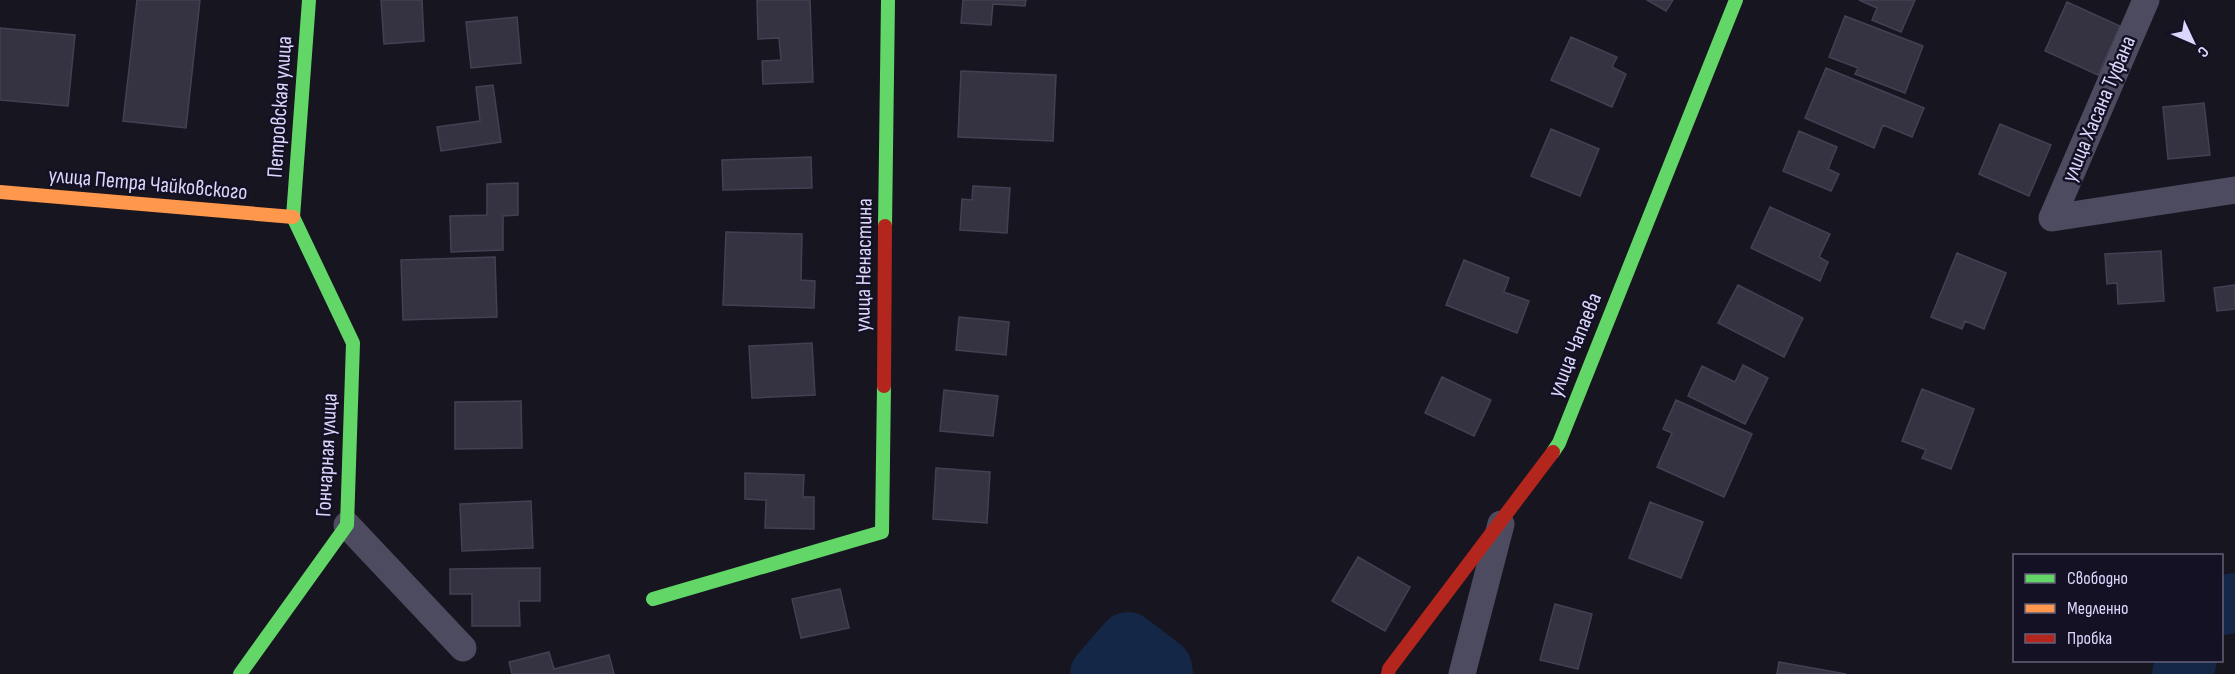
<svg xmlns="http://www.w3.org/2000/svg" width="2235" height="674" viewBox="0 0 2235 674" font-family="'Sofia Sans Condensed',sans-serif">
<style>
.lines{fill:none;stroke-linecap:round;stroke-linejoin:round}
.river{stroke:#152746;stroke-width:60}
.building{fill:#353342;stroke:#434053;stroke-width:1.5}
.street{stroke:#4c4b60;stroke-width:27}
.fast{stroke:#63d668;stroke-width:14}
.slow{stroke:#ff974d;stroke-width:14}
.jam{stroke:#b3261e;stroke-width:14}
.labels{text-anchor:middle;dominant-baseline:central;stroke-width:5;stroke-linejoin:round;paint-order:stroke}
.street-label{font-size:22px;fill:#dbd7fc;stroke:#141124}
</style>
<rect width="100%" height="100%" fill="#171520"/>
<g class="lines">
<path class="river" d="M2222,605L2235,603
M1100,674L1128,642L1162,668L1163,674
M2182,674L2187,660"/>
</g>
<path class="building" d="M137,0H200L186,128L123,121Z
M381,0H422L424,41L384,44Z
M757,0H810L813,82L763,84L762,61L781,60L779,38L758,39Z
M963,0H1026L1025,6L993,4L991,25L961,23Z
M1647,0H1673L1666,11Z
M1859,0H1915L1901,32L1872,20L1877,8Z
M2067,2L2120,26L2098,75L2045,51Z
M1845,16L1923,46L1905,93L1855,74L1858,68L1829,57Z
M517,17L521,63L471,68L466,22Z
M0,28L75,35L68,106L0,100Z
M1571,37L1617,57L1612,67L1626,74L1612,107L1551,80Z
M1826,68L1924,108L1912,137L1883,125L1874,148L1805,118Z
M961,71L1056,75L1053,141L958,137Z
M493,85L501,142L441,151L437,127L480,121L476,87Z
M2204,103L2210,155L2168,159L2163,107Z
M2000,124L2051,145L2029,196L1979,174Z
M1551,129L1599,149L1580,196L1531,176Z
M1799,131L1837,147L1828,169L1839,174L1831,191L1783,171Z
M811,157L812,188L723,190L722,160Z
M518,183V215L503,216V250L451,252L450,216L487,215V184Z
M973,186L1010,188L1007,233L960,230L962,199L972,200Z
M1770,207L1830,234L1819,257L1828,262L1820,281L1751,248Z
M726,232L802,234L801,280L815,281L814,308L723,305Z
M2161,251L2164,301L2118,304L2117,283L2107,284L2105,254Z
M1957,253L2006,273L1984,329L1965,321L1962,329L1931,317Z
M495,257L497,317L403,320L401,260Z
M1464,260L1509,278L1504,292L1529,301L1517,333L1446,305Z
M1738,285L1803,318L1784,357L1718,323Z
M2235,285V309L2217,311L2214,288Z
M959,317L1009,322L1006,355L956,350Z
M812,343L815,395L752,398L749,346Z
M1743,365L1768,378L1745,424L1688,396L1702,366L1735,382Z
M1442,377L1491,400L1474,436L1425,413Z
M1922,389L1974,409L1951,469L1922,458L1926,450L1902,441Z
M944,390L998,396L993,436L940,431Z
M1676,400L1752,434L1724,497L1657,467L1672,433L1663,429Z
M521,401L522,448L455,449V402Z
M936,468L990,472L987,523L933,519Z
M745,473L804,475L803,497H814V529L765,528L766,500L745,499Z
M531,501L533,548L462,551L460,504Z
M1650,502L1703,522L1681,578L1629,558Z
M1358,557L1410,587L1385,631L1332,601Z
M540,568V601H519L520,626H472V594H450V569Z
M840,589L849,628L801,638L792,599Z
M1555,604L1592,614L1578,669L1540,660Z
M549,652L554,669L609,655L614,674H512L509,662Z
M1779,662L1846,674H1777Z"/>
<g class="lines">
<path class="street" d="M2052,218L2146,0
M2052,218L2235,190
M347,525L463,648
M1462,674L1501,524"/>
<path class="fast" d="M885,226L888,0
M1553,452L1559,443L1736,0
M653,599L882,532L884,386
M240,674L347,525L353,343L293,217L309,0"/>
<path class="slow" d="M0,192L293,217"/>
<path class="jam" d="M884,386L885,226
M1388,674L1389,669L1553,452"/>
</g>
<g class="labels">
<g class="street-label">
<text transform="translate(280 107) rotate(-86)">Петровская улица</text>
<text transform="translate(2099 109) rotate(-67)">улица Хасана Туфана</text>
<text transform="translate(148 184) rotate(5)">улица Петра Чайковского</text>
<text transform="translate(864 265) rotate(-89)">улица Ненастина</text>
<text transform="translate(1575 345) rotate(-68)">улица Чапаева</text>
<text transform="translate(327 455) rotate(-87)">Гончарная улица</text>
</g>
</g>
<rect x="2013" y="554" width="210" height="108" fill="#141124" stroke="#64607a" stroke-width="1.5"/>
<rect x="2025" y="574" width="30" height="9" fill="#63d668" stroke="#64607a" stroke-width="1.5"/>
<text x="2067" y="584" font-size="18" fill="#dbd7fc">Свободно</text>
<rect x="2025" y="604" width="30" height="9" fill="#ff974d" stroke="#64607a" stroke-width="1.5"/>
<text x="2067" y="614" font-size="18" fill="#dbd7fc">Медленно</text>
<rect x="2025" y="634" width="30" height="9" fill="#b3261e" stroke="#64607a" stroke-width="1.5"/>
<text x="2067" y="644" font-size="18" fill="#dbd7fc">Пробка</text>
<g transform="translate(2193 42) rotate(134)" stroke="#141124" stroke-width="4.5" paint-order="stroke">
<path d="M0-4.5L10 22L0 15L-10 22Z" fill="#dbd7fc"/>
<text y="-9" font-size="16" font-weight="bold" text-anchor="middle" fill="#dbd7fc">С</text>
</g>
</svg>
